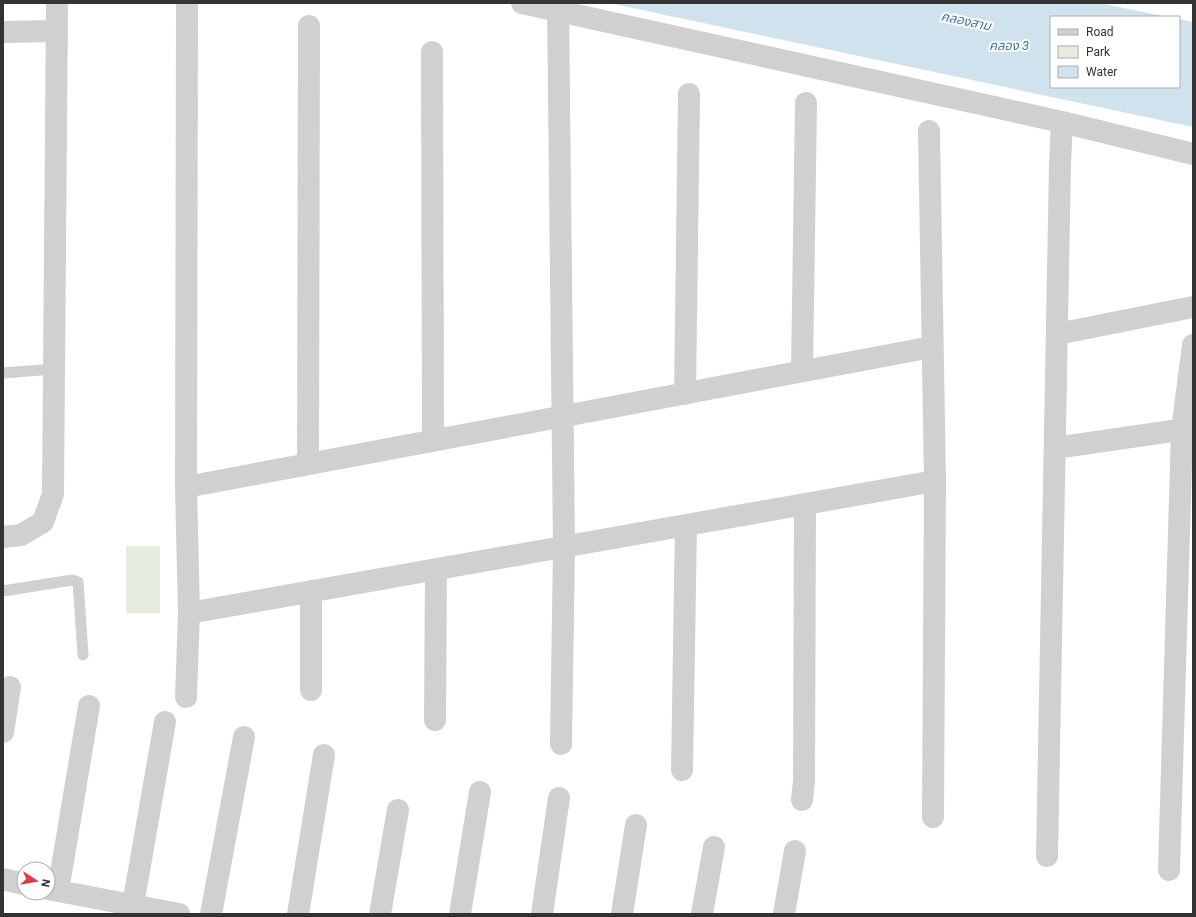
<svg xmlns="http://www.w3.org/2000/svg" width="1196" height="917" viewBox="0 0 1196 917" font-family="Roboto,'Noto Sans Thai',sans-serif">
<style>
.green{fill:#e6ecdf}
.water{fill:#cfe2ee}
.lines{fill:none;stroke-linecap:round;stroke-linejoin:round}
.lane{stroke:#d0d0d0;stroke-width:11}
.street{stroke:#d0d0d0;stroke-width:22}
.labels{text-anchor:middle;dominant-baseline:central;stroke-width:4;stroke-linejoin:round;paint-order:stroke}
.water-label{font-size:13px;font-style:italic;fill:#3f7597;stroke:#fff}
</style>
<rect width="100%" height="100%" fill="#fff"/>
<path class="green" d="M126,546H160V613H126Z"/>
<path class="water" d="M609,3H1100L1168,17H1051V87H1179V19L1193,22V127Z"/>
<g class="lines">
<path class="lane" d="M3,373L54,369
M3,591L72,580L78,582L83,655"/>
<path class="street" d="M522,3L1062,122L1060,165L1047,856
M558,3L564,547L561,744
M3,32L57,31
M432,52L433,441
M1062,122L1193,154
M929,131L935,481L933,817
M1057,334L1193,307
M802,371L806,103
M685,394L689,94
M1055,448L1193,428
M308,464L309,26
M186,487L932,347
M3,537L21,535L43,522L53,494L57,3
M189,613L935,481
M311,690V591
M186,697L189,613L186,487L187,3
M435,720L436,569
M3,732L10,687
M682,770L686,525
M802,800L804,781L805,504
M1169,870L1182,430L1193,345
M3,879L24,884
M48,889L179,914
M58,891L89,706
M133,905L165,722
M211,914L244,737
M298,914L324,755
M380,914L398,810
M460,914L480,792
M542,914L559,798
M622,914L636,825
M702,914L714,847
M784,914L795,851"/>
</g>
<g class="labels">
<g class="water-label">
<text transform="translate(966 21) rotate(12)">คลองสาม</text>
<text x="1009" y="45">คลอง 3</text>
</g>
</g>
<rect width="1196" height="917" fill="none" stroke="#333333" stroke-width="8"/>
<rect x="1050" y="16" width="130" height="72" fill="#ffffff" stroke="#adadad"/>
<rect x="1058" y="29" width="20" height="6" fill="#d0d0d0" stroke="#adadad"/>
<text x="1086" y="36" font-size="12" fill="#333333">Road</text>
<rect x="1058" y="46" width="20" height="12" fill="#e6ecdf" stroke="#adadad"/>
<text x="1086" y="56" font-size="12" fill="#333333">Park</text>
<rect x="1058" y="66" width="20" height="12" fill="#cfe2ee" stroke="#adadad"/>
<text x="1086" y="76" font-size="12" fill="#333333">Water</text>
<g transform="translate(36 881) rotate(102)"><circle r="19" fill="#ffffff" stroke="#adadad"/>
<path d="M0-3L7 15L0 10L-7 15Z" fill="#e63946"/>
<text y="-6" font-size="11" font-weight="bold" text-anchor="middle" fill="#333333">N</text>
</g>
</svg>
